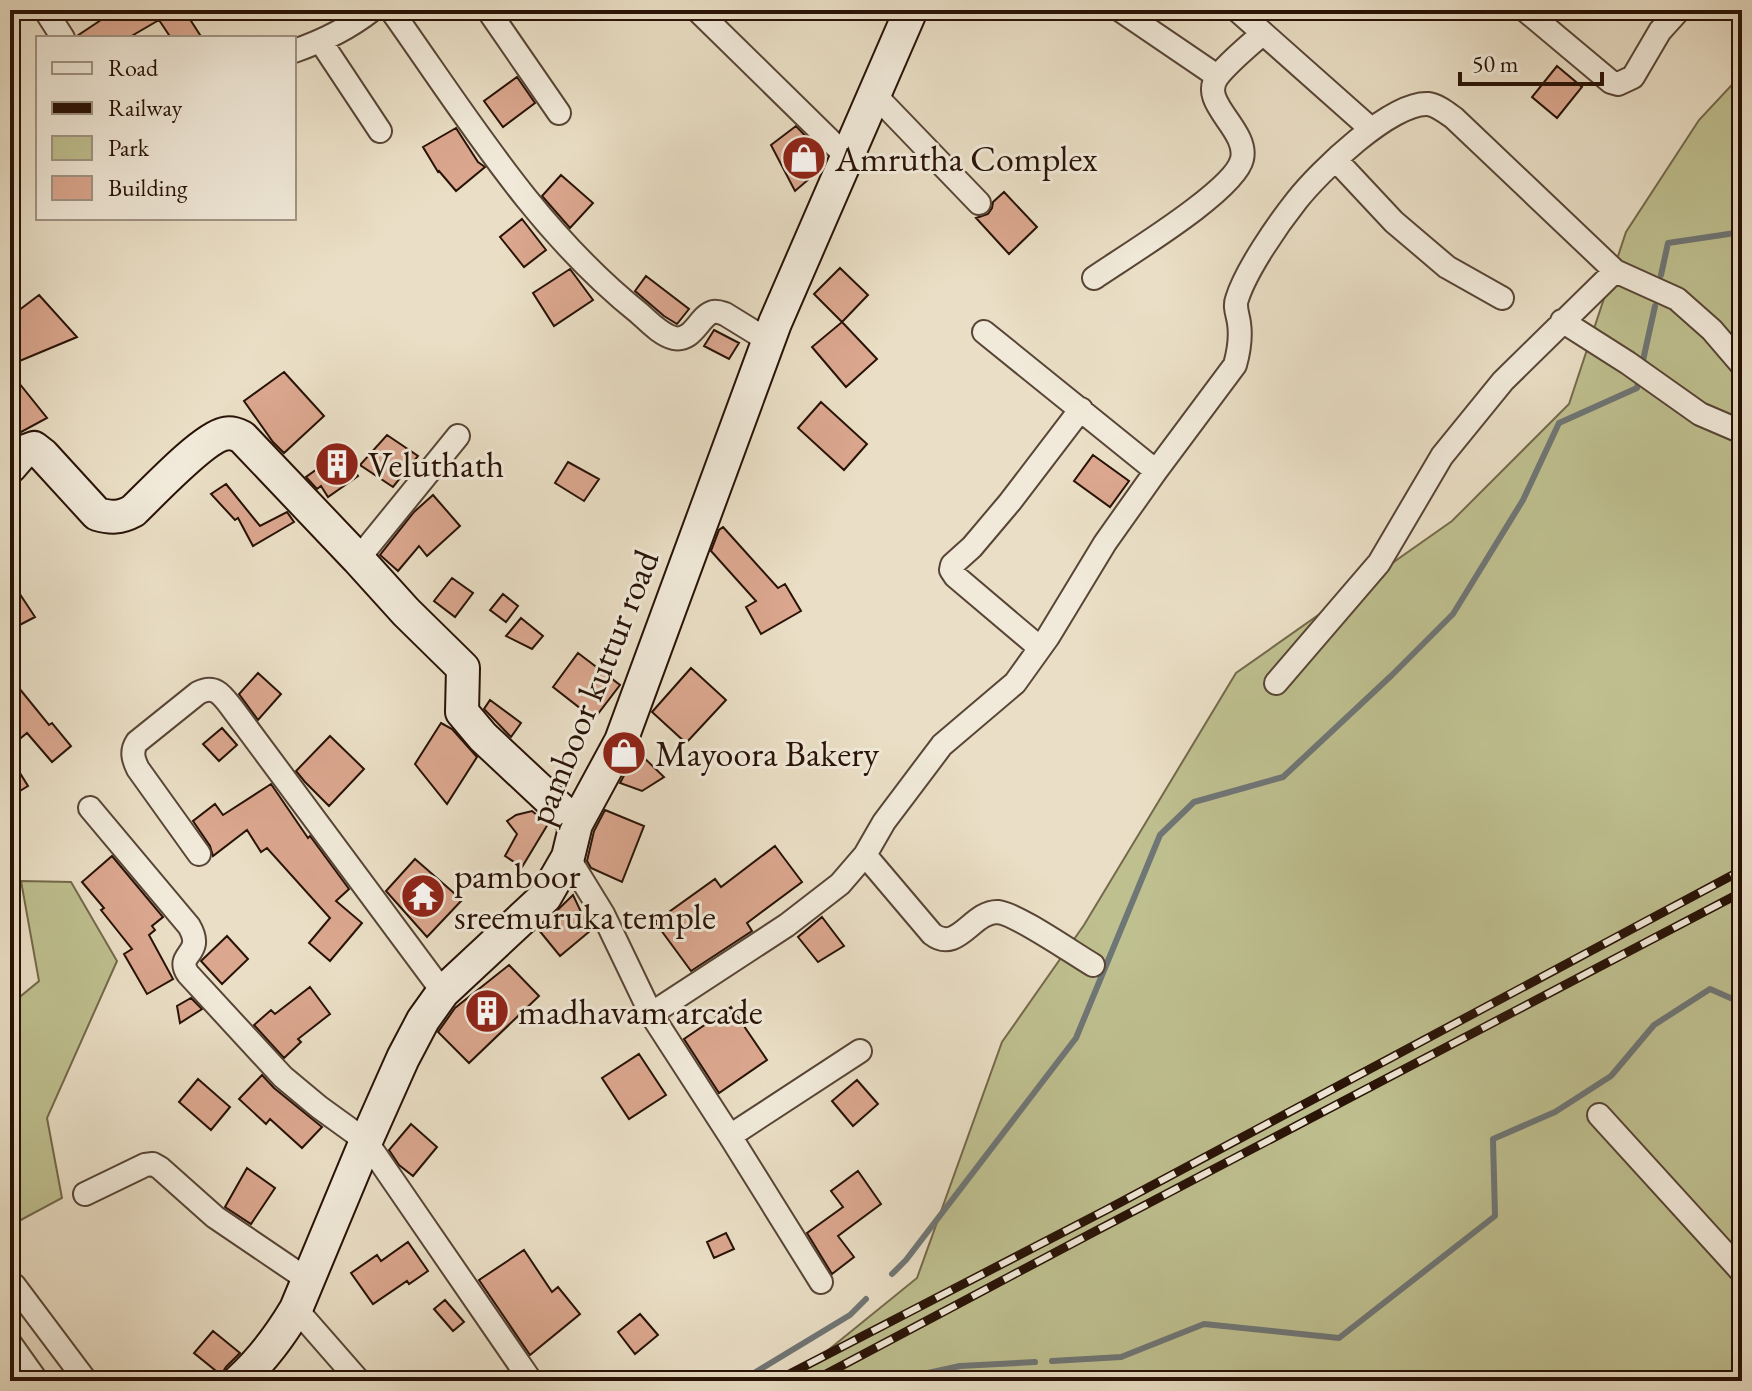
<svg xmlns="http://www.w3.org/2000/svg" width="1752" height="1391" viewBox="0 0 1752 1391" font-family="'EB Garamond',serif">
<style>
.green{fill:#bfc090;stroke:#74694b;stroke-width:2}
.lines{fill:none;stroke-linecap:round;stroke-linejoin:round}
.stream{stroke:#6f7676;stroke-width:6}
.building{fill:#dba78f;stroke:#281206;stroke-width:2}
.street-casing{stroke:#584536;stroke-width:26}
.secondary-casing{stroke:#281206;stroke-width:36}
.street{stroke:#f1eada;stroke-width:22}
.secondary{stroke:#f1eada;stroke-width:32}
.rail-casing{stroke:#281206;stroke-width:9}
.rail{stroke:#f1eada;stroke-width:6;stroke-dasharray:18;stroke-linecap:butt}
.labels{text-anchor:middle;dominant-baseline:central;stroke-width:6;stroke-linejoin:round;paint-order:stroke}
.poi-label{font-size:36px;fill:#281206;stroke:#f1eada;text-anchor:start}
.street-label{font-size:36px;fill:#281206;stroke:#f1eada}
</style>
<rect width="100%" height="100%" fill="#eadfc6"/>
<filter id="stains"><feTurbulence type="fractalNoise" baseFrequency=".0025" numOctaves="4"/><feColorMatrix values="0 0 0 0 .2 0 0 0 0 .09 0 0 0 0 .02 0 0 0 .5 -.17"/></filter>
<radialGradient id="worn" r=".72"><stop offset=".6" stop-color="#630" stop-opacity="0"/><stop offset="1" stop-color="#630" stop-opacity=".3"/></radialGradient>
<path class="green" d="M1742,74V1381H790L917,1278L1002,1042L1084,925L1236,673L1452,521L1569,404L1626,232L1699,120Z
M21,881L71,882L117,961L47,1118L62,1198L17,1222L10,1217V1005L39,981Z"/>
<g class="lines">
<path class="stream" d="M1661,275L1668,243L1742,232
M1642,365L1655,306
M892,1274L906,1260L1076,1038L1160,835L1194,802L1283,777L1392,675L1453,614L1523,500L1559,423L1637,388L1640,376
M1052,1361L1121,1357L1204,1324L1339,1338L1495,1216L1493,1139L1555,1112L1611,1076L1654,1025L1710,989L1742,1003
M741,1381L850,1315L866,1299
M891,1381L960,1366L1035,1362"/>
</g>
<path class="building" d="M116,10H184L202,38H171L159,20L128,38H77V36Z
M1557,66L1582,87L1557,118L1532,97Z
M517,77L535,103L503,127L484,101Z
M796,126L826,158L822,168L795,191L771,145Z
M456,128L478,162L485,167L456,191L439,171L438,172L423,147Z
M561,175L593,203L570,228L542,196Z
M1004,192L1037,227L1009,254L976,218L988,214L992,208L993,202Z
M522,219L546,250L524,267L500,237Z
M840,268L868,295L842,322L814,294Z
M570,269L593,300L554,326L533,293Z
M646,276L689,309L677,324L664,316L635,291Z
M39,295L77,337L10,365V317Z
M842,322L877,359L846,387L812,347Z
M714,330L739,343L729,359L704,346Z
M284,372L324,416L284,453L273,442L244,401Z
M19,383L47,418L10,438V390Z
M821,402L867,444L844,470L798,428Z
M387,435L418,456L393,487L360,465Z
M341,452L358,476L328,497L321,486L317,489L306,477Z
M1093,455L1129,481L1110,507L1074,481Z
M568,462L599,479L584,501L555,483Z
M226,484L260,526L287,512L294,522L253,546L238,518L235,520L211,494Z
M433,495L460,526L427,556L419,546L398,571L380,555L414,512Z
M723,527L778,588L785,584L801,611L761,634L746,607L756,601L711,551L719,530Z
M452,578L473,593L455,617L434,601Z
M10,579L35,617L10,630Z
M503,594L518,606L506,622L490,610Z
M521,618L543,636L532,649L506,636Z
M578,653L620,685L594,719L553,687Z
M691,668L726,700L686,743L652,712Z
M258,673L281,694L258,720L239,694Z
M10,677L49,725L52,723L71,746L52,762L27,733L10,747Z
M490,700L521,723L511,737L484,709Z
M441,723L452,729L477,757L447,804L415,764Z
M222,728L237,745L219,761L203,744Z
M330,736L364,769L329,806L305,782L296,771Z
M637,751L664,777L642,791L620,783Z
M10,757L28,786L10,797Z
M271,784L308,838L310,836L349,889L336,901L362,923L330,961L309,943L330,918L267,848L261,852L247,830L213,856L210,846L193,821L215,804L223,815Z
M605,810L644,826L622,882L591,868L587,861L594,831Z
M532,811L548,824L522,867L505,856L517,834L507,821L516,815Z
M775,846L802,882L747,923L752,931L691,971L655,922L715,879L721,887Z
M112,856L163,917L152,926L155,930L149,935L173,979L147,994L124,954L132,949L101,910L104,908L82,882Z
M415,859L462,900L427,937L386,891Z
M573,895L590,931L560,956L538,929Z
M822,917L844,946L818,962L798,937Z
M227,936L248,959L222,984L201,961Z
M509,965L539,996L469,1063L438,1032L455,1008Z
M310,987L330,1014L298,1039L301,1042L284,1058L254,1025L271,1010L275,1014Z
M191,998L202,1009L180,1023L177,1006Z
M731,1007L767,1060L719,1093L684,1039Z
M639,1054L666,1095L629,1119L602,1078Z
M262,1075L274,1088L322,1127L302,1148L270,1119L266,1124L239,1099Z
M198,1079L230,1107L211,1130L179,1102Z
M857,1080L878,1104L853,1126L832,1101Z
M411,1124L437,1147L413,1176L399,1165L389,1150Z
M247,1168L275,1188L251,1224L225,1207Z
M858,1171L881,1204L838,1236L854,1257L832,1274L807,1233L843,1207L831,1191Z
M726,1233L734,1249L714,1258L707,1242Z
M408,1242L428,1271L409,1284L407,1281L373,1304L351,1273L377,1255L381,1261Z
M524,1250L552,1292L558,1287L580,1314L530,1355L479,1280Z
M445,1300L464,1322L453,1331L434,1309Z
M640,1314L658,1335L635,1354L618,1332Z
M213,1331L240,1353L226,1367L221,1375L194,1353Z"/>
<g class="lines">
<g class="street-casing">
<path id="street" d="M45,10L63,38
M391,10C467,117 536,231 639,313C648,321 661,335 674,338C693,342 699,316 713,312C717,311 722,313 725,314L769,341
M488,10L559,113
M697,10L848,158
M1120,10L1217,76
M1237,10L1371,129
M1525,10L1611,82L1618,84L1633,77L1660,31L1679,10
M321,42L380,131
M294,51C323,41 348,29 372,10
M874,94L979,203
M1336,160L1394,222L1447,267L1502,298
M1094,278C1124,257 1235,191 1242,159C1249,129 1197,102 1218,76C1231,60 1248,47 1263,33
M1562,321L1628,363L1700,414L1742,432
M984,332L1156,471
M358,559L458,436
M1040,648L955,576L951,570L952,565L972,547L1010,502L1081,409
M1276,683L1379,563L1442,456L1503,381L1615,271
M90,808L189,926C206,955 174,953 188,974L283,1077L319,1107L366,1141L531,1381
M199,854L138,769C133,759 131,751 137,742L198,693C215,684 222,695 232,708L443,992
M865,855L932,934C958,954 972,911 998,912C1017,914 1074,954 1093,965
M568,857L603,914L651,1014L730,1136L821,1282
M651,1014L787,925L840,884L865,855L884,822L942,745L1015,683L1048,637L1105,543L1156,471L1235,365C1239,351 1241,337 1239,323C1238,315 1234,307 1237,299C1246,270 1278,224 1297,200C1319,172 1391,102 1428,104C1437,105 1447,113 1454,118L1615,271L1677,299L1712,330L1742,365
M1599,1115L1742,1272
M730,1136L860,1051
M85,1194L145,1165L153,1164L160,1168L215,1217L308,1280
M14,1285L86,1381
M296,1309L359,1381
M10,1343L37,1381"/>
</g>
<g class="secondary-casing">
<path id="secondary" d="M10,467L23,452L34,448L43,455L97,514C111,518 120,518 133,511C151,494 202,439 224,434C230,432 236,434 242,437L358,559L406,612L463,668L462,712L483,737L576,824
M239,1381C262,1360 280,1336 296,1309L366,1141L403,1058L423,1020L443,992L545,897L568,857L576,824L621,741L775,323L911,10"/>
</g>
<use href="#street" class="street"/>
<use href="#secondary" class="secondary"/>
<g class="rail-casing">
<path id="rail" d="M776,1381L1108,1209L1742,870
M813,1381L1090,1234L1742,892"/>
</g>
<use href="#rail" class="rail"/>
</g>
<defs>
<g id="shop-disc" transform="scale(2.3)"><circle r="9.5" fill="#8f2418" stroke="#f1eada"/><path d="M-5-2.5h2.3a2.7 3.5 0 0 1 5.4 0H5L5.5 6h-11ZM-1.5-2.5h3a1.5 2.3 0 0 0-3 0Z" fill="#fff"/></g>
<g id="building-disc" transform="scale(2.3)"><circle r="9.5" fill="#8f2418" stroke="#f1eada"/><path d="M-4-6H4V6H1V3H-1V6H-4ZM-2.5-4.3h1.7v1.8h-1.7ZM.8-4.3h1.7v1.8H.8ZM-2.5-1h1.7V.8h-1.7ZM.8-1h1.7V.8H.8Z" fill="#fff"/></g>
<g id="temple-disc" transform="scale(2.3)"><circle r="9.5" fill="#8f2418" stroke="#f1eada"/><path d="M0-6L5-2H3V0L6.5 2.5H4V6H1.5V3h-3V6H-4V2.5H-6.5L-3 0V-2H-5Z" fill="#fff"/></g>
</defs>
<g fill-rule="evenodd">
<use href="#shop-disc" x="804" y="158"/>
<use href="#building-disc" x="337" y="464"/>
<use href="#shop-disc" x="624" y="753"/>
<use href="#temple-disc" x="423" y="896"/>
<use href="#building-disc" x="487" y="1011"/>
</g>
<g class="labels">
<g class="poi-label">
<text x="835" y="158">Amrutha Complex</text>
<text x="368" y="464">Veluthath</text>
<text x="655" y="753">Mayoora Bakery</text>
<text x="454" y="875">pamboor<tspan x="454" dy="41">sreemuruka temple</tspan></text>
<text x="518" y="1011">madhavam arcade</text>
</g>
<g class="street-label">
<text transform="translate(593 687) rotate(-68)">pamboor kuttur road</text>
</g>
</g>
<rect width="1752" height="1391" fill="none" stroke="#eadfc6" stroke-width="40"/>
<rect x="12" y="12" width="1728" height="1367" fill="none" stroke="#281206" stroke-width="4"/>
<rect x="20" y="20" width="1712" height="1351" fill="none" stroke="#281206" stroke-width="2"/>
<rect x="36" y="36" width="260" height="184" fill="#f1eada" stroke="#a19485" stroke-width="2"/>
<rect x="52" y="62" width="40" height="12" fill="#f1eada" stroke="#a19485" stroke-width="2"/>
<text x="108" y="76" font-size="24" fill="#281206">Road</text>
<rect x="52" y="102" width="40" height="12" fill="#281206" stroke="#a19485" stroke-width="2"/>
<text x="108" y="116" font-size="24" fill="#281206">Railway</text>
<rect x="52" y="136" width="40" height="24" fill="#bfc090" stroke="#a19485" stroke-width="2"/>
<text x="108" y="156" font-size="24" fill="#281206">Park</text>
<rect x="52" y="176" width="40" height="24" fill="#dba78f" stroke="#a19485" stroke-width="2"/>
<text x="108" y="196" font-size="24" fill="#281206">Building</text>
<path d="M1460 72v12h142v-12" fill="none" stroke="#281206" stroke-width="4"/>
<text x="1472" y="72" font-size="24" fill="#281206" stroke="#f1eada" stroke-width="6" paint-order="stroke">50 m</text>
<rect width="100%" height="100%" filter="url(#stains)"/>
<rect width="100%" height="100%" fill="url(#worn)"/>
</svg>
